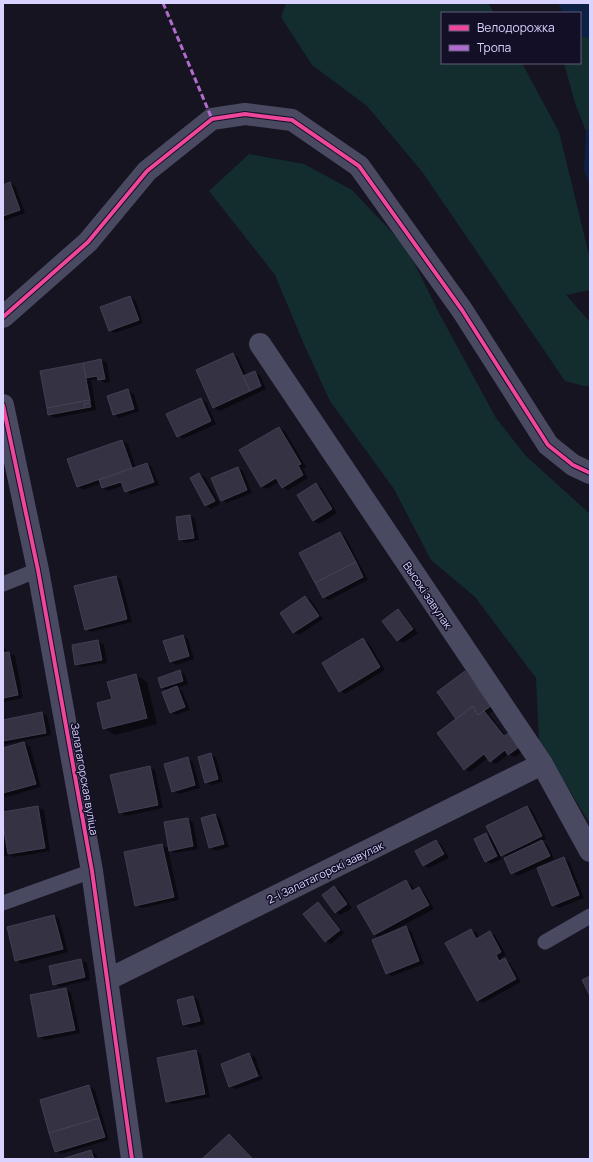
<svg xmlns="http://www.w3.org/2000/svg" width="593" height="1162" viewBox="0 0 593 1162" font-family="Manrope,sans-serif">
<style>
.green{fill:#132c2d}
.water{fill:#0d2144}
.shadow{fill:#0007}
.building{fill:#343243;stroke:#433f54}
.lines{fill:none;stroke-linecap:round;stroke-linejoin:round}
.lane{stroke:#4a4962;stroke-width:15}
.street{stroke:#4a4962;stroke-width:22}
.quiet{stroke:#b06ccc;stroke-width:3;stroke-dasharray:6 3;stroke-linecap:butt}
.cycleway-casing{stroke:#130f26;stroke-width:6}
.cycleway{stroke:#ed469a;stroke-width:4}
.labels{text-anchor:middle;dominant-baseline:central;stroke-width:3;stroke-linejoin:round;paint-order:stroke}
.street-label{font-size:11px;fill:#d9d4ff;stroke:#130f26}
</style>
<rect width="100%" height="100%" fill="#161421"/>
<path class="green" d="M286,3H488L494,13H442V63H522L559,132L590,259V290L566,295L590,322V386H584L565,381L423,173L367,106L312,65L281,17Z
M580,36L590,38V128L586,131L575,103L564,63H580Z
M249,154L304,164L352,190L407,248L439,313L496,418L526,456L590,514V824L539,740L536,678L475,597L431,560L394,489L330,401L303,342L275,275L209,191Z"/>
<path class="water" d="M558,3H590V38L580,36V13H563Z
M590,128V184L584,171L586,131Z"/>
<path class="shadow" d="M9,183L15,186L25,213L3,221V186Z
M130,297L136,301L143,323L115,333L110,330Z
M233,354L238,357L247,376L254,372L260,375L266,389L220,411L214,408L197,370Z
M101,360L107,363L110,382L105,383L99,379L91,380L96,410L55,418L49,415L41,372Z
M128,390L134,394L139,411L119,418L114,414Z
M201,399L206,402L216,424L183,439L178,436Z
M279,428L285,431L306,467L303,469L308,478L288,490L282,487L279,482L267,489L261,486Z
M122,441L128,444L136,468L147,464L152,467L159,485L131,494L126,491L124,485L108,491L103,488L101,483L83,490L78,486Z
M238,468L243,471L252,493L227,503L222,500Z
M199,474L205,477L220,504L211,509L206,506Z
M316,484L321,487L337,513L319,524L314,521L298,495Z
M190,516L195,519L199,540L186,543L180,540Z
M340,533L345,536L368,580L329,600L324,597Z
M116,577L121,580L132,622L91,632L86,629Z
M305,597L311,600L323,619L299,635L294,632Z
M398,610L403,614L418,633L403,643L398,640Z
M183,636L188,639L194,659L177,665L171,662Z
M363,640L369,643L385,670L345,694L340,691Z
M98,641L104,645L107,663L81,667L76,664Z
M3,647L5,648L6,654L9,653L15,656L23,698L3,702Z
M179,671L185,674L188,684L177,688L182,691L190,710L176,715L171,712L168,691L162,688Z
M465,672L471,676L496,709L489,714L506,736L524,750L515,757L509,754L496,764L491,761L488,758L470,772L465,769L458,719Z
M136,675L147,682L157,724L115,735L104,728L113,700Z
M42,713L47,716L51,735L3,745V721Z
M24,743L30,746L41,787L3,798V749Z
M210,754L216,757L223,782L211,785L206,782Z
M188,759L193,762L200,788L179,794L173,791Z
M149,767L155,770L163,808L125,816L120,812Z
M38,807L44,810L50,851L14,857L11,855L3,857V838L7,840L3,813Z
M527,807L532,810L546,839L542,841L548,845L554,859L518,876L512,873L507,858L499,853L502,859L491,864L486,861V834L494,839Z
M215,815L220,818L229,847L216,851L210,848L202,819Z
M187,819L193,822L198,849L175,853L168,849L179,900L142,908L136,905L162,845L169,849Z
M436,841L441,844L449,858L429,868L424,865Z
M564,858L569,861L584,898L559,908L553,905Z
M406,881L411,884L415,890L419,888L424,892L434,909L390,932L391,933L406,928L411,931L424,964L392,976L386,973L380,938L374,935Z
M334,887L340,890L352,908L341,915L335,912Z
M318,903L323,907L344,933L331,944L326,941Z
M54,916L59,919L68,952L22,964L16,960Z
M471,930L477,933L479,938L490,932L495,935L506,955L501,958L502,961L505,960L510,963L521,982L483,1003L478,1000Z
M81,960L87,963L90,980L60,987L54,984L50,967Z
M66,989L71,993L80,1033L45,1040L39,1037Z
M193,997L198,1000L205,1024L190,1028L184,1025L178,1001Z
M195,1051L201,1054L210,1097L173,1104L167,1101Z
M249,1054L255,1057L261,1074L233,1084V1087L262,1075L263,1079L236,1089L230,1086Z
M89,1086L95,1090L109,1140L61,1154L56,1151Z
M229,1135L234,1138L254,1159H204Z
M91,1151L96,1154L98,1159H65Z"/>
<path class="building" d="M10,182L20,210L3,216V185Z
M130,296L139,320L109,331L100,307Z
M233,353L250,391L213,408L196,370Z
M101,359L105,379L98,380L97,376L86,378L83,363Z
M83,363L90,400L47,408L40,371Z
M255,371L261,386L250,391L243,376Z
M128,389L134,409L113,415L107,396Z
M201,398L211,421L177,437L166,414Z
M90,400V403L84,404L85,408L48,415L47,408Z
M90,403L91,407L85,408L84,404Z
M279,427L301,464L298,465L303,475L282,488L276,478L261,487L239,450Z
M122,440L132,468L77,487L67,459Z
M147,463L154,482L125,492L121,482L102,488L99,480Z
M238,467L247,490L221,501L211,478Z
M199,473L215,501L205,506L190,478Z
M316,483L332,509L313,521L297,495Z
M190,515L194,538L179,540L176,517Z
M340,532L356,562L315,583L299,553Z
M356,562L363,577L323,598L315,583Z
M116,576L127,619L85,630L74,586Z
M305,596L319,616L293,633L280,613Z
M398,609L413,629L397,641L382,621Z
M183,635L189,656L170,662L163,641Z
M363,638L380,667L339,692L322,663Z
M98,640L102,660L75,665L72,645Z
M9,652L18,695L3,698V653Z
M180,670L183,681L161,688L158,678Z
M465,671L491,706L478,715L473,706L456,719L437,692Z
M136,674L147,718L103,729L97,703L112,699L107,682Z
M177,686L185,707L170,713L162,692Z
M473,706L478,715L484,711L504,736L509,733L519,747L508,755L505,750L490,762L484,754L464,770L437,733Z
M42,712L46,733L3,741V720Z
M24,742L36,784L3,793V748Z
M211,753L218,779L205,783L198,757Z
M188,757L195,785L172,792L164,764Z
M150,766L158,805L119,813L110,775Z
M38,806L45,848L8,854L3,824V812Z
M527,806L542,836L501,856L486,826Z
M215,814L224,844L209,848L201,818Z
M188,818L193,846L169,851L164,822Z
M486,833L497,856L485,862L474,839Z
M436,840L444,854L423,866L415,851Z
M542,840L550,856L511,874L504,858Z
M162,844L174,897L135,906L124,852Z
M564,857L579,895L552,906L537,868Z
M406,880L412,891L419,887L429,905L374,935L357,906Z
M334,886L347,904L335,913L322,895Z
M318,902L340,930L325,942L303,914Z
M54,915L63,949L15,961L7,927Z
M406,926L419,961L386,974L372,940Z
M471,929L476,939L490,931L501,952L496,955L499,961L505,958L516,979L477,1001L445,943Z
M81,959L85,977L53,985L49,966Z
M590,976V996L582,980Z
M66,988L75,1030L38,1037L30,995Z
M193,996L200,1021L183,1025L177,1000Z
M196,1050L205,1094L166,1102L157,1058Z
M249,1053L258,1076L229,1087L221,1064Z
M89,1085L99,1118L49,1133L40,1100Z
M99,1118L105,1137L55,1152L49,1133Z
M229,1134L253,1159H202Z
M91,1150L94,1159H62Z"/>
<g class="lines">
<path class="lane" d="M3,584L38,570
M3,903L92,871
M545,942L590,916"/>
<path class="street" d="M3,317L88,242L147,171L212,119L245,114L292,120L359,166L462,310L548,445L573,465L590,473
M260,344L542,764L590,851
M3,405L38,570L92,871L132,1159
M107,980L542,764"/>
<path class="quiet" d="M163,3L212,119"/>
<g class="cycleway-casing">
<path id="cycleway" d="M3,317L88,242L147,171L212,119L245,114L292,120L359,166L462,310L548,445L573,465L590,473
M3,405L38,570L92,871L132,1159"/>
</g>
<use href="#cycleway" class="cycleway"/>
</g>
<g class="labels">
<g class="street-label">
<text transform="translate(428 595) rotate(56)">Высокі завулак</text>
<text transform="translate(85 779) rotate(80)">Залатагорская вуліца</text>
<text transform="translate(325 872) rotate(-26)">2-і Залатагорскі завулак</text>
</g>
</g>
<rect width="593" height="1162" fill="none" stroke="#d9d4ff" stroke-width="8"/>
<rect x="441" y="12" width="140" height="52" fill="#130f26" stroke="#625e7d"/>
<rect x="449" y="25" width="20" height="6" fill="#ed469a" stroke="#625e7d"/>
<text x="477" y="32" font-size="12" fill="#d9d4ff">Велодорожка</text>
<rect x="449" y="45" width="20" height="6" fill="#b06ccc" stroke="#625e7d"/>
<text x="477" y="52" font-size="12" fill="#d9d4ff">Тропа</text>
</svg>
